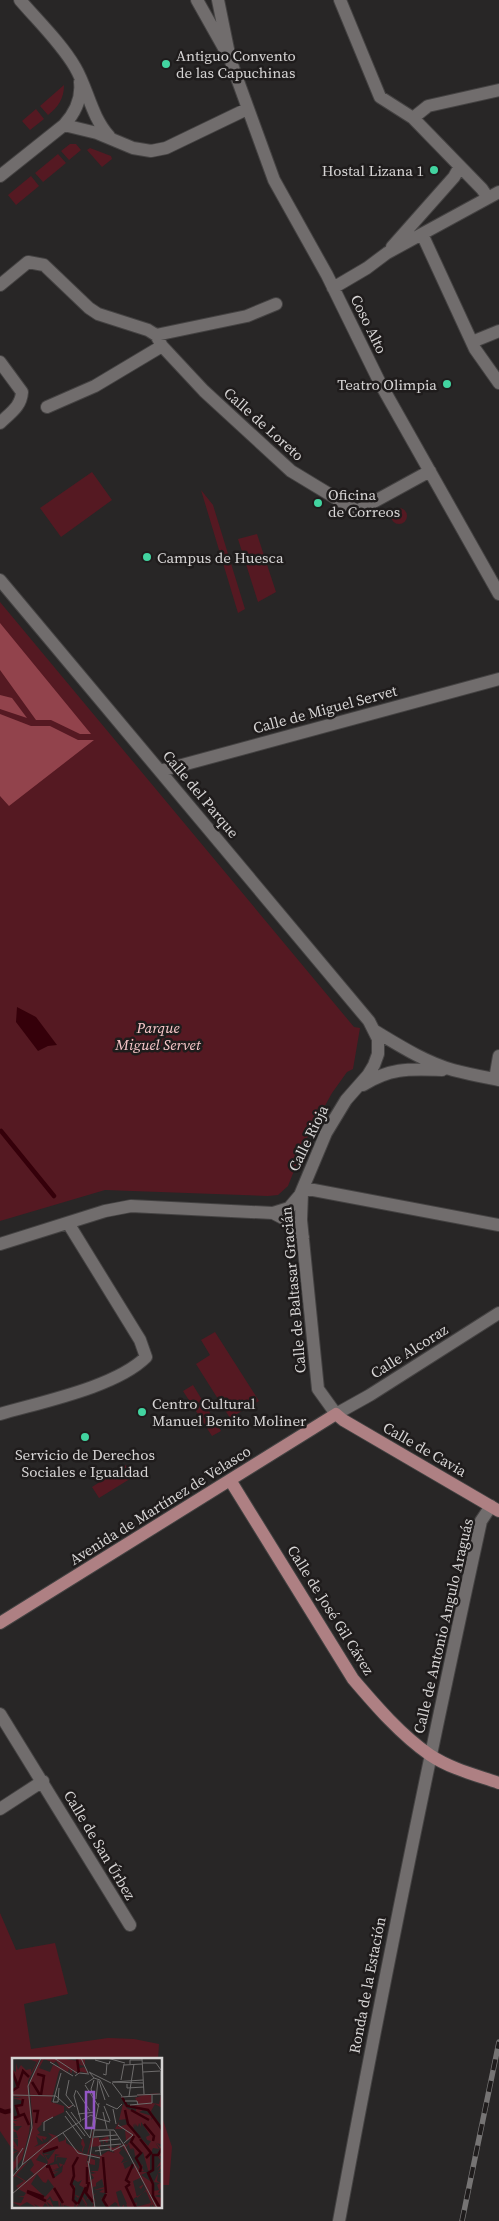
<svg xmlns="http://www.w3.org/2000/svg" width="499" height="2221" viewBox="0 0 499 2221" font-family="'Source Serif 4',serif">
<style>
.green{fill:#551922}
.forest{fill:#92434c}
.water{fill:#35000a}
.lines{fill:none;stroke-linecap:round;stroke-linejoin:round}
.stream{stroke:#35000a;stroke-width:4.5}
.minor-casing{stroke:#444242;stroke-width:14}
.major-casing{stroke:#444242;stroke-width:14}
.minor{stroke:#716d6d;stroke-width:12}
.major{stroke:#ae8083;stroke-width:12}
.rail-casing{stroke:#767474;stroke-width:5.5}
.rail{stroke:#1f1c1c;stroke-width:4;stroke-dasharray:11;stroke-linecap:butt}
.poi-dot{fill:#42d4a0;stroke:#1f1c1c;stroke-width:2}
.labels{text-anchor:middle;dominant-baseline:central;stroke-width:5;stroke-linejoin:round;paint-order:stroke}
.poi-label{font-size:15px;fill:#d6d4d4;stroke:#1f1c1c;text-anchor:start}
.street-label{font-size:15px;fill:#d6d4d4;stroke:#1f1c1c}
.park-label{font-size:15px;font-style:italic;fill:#facacc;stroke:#1f1c1c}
.inset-river{fill:none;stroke:#35000a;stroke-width:2.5}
.inset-road{fill:none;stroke:#6e6c6c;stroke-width:1}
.view{fill:#9256c4;fill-opacity:0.15;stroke:#9256c4;stroke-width:2.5}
.inset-edge{fill:none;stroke:#d6d4d4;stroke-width:2.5}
</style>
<rect width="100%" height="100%" fill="#282626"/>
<path class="green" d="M64,85C64,99 58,107 48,115L40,106Z
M36,109L44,119L30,130L22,121Z
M70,144H76L81,150L69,160L61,151Z
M90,148L111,156L112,159L102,167L87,150Z
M58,154L66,163L43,182L35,173Z
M31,176L39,186L16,205L8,195Z
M92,472L112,500L61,537L40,508Z
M201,490L213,505L245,609L238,613Z
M391 516a8 8 0 1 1 16 0a8 8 0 1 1-16 0Z
M257,534L276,592L258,602L238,539Z
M0,602L354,1027L360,1028L353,1069L347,1072L332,1093L307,1138L288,1186L278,1195L268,1196L105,1190L0,1221Z
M215,1332L259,1401L230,1418L196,1364L210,1355L201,1340Z
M193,1385L221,1431L212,1436L183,1391Z
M126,1465L133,1477L99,1498L92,1487Z
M0,1913L16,1950L55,1943L68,1994L24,2004L31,2049L108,2038L134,2039L159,2044L158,2060H14V2149H12L0,2131Z
M161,2114L172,2147L169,2185H161Z"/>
<path class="forest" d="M0,623L91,734H80L51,720H36L0,670Z
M0,695L12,698L27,718L0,709Z
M0,714L31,726H50L78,740H94L9,806L0,796Z"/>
<path class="water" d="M17,1007L36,1017L57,1045L48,1046L38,1051L16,1022Z"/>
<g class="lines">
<path class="stream" d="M1,1131L54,1196
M0,2110L5,2112L14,2110"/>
<g class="minor-casing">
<path id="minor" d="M20,0C38,21 61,43 75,67C88,89 91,116 109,136
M197,0L224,48
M218,0L230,59L274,180L327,275L380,383L499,594
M340,0L380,97L413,118L482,189L488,198
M413,118L428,106L499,90
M64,125L97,133L133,148L151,151L166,148L247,109
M0,176L64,125C75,113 82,99 80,82
M422,234L475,349L499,383
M392,247L454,177L459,168
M0,285L28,262L44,265L89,308L98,314L148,330L156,335L162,346L204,391L291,471L357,511L430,471
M333,288L367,268L387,253L499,192
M156,335L247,316L276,304
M472,342L499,331
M0,362L22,392C21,407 10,413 0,423
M47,407L95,386L162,346
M0,580L369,1021L378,1039V1054L374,1065L368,1075L346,1100L326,1133L300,1195L289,1208L273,1213L131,1206L105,1211L0,1244
M160,771L499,679
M375,1031C400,1046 425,1062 453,1070C468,1074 484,1077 499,1080
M495,1079L499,1056
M363,1085C391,1067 411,1069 442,1070
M303,1188L499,1225
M302,1193L301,1220L318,1389L336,1414L370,1395L499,1313
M273,1213C286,1219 294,1225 303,1237
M0,1414C41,1402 116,1387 146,1357L140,1340L68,1223
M0,1714L130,1925
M0,1809L43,1781
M339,2221C382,1987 430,1754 481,1521L491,1506"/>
</g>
<g class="major-casing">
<path id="major" d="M230,1480L353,1679C376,1706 401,1735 430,1755C451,1769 476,1775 499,1783
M0,1623L336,1414L343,1420L499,1511"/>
</g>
<use href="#minor" class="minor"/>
<use href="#major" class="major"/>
<g class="rail-casing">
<path id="rail" d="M462,2221L499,2042"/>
</g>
<use href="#rail" class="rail"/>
</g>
<g class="poi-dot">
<circle cx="166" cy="64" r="5"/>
<circle cx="434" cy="170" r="5"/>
<circle cx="447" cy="384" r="5"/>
<circle cx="318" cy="503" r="5"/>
<circle cx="147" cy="557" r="5"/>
<circle cx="142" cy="1412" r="5"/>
<circle cx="85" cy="1437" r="5"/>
</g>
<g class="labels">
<g class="poi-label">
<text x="176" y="55">Antiguo Convento<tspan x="176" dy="17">de las Capuchinas</tspan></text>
<text x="424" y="170" text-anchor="end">Hostal Lizana 1</text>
<text x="437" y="384" text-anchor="end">Teatro Olimpia</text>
<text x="328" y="494">Oficina<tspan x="328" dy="17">de Correos</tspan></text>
<text x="157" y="557">Campus de Huesca</text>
<text x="152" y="1403">Centro Cultural<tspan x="152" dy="17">Manuel Benito Moliner</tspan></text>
<text x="85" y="1454" text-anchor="middle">Servicio de Derechos<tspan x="85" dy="17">Sociales e Igualdad</tspan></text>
</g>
<g class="street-label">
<text transform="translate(369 324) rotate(64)">Coso Alto</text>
<text transform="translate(264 424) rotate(42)">Calle de Loreto</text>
<text transform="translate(325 709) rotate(-15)">Calle de Miguel Servet</text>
<text transform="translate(201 794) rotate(50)">Calle del Parque</text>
<text transform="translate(308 1138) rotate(-64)">Calle Rioja</text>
<text transform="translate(293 1290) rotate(-95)">Calle de Baltasar Gracián</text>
<text transform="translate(409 1351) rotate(-32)">Calle Alcoraz</text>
<text transform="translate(425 1449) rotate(30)">Calle de Cavia</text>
<text transform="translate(160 1505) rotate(-32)">Avenida de Martínez de Velasco</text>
<text transform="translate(331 1610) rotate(58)">Calle de José Gil Cávez</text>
<text transform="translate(443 1626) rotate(-77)">Calle de Antonio Angulo Araguás</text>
<text transform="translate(100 1845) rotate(59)">Calle de San Úrbez</text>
<text transform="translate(367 1985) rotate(-79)">Ronda de la Estación</text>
</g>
<g class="park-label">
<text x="158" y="1027">Parque<tspan x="158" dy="17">Miguel Servet</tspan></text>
</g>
</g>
<g transform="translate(12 2058)">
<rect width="150" height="150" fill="#282626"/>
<path d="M13,0H28L16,23L19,59L17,75L10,101L0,114V102L2,104L7,93L2,95L0,102V94L6,93L0,89H3L0,86L1,82L6,89V81H0L6,80L4,74H2L0,70L5,73L10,68H0L4,67L0,63H6L0,61V47L2,60L7,58L4,48L10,47L11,43L0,40H11L0,38L6,24L0,12L4,14V5L6,12L9,7L14,12L19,11V15L25,4ZM47,0L66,3L65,0H73V8L68,7L69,3L65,11L72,9L76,15L65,13L63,16L61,11L59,16L57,10L56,14L51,11L54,15L49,11L47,13L39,44L55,49L60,47L57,51L52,48V54L29,65L33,68L30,66L25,71L28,75L25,77L35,79L33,82L30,80L31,84L24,78L26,86L22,89L36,84L40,79L36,75L45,78L47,84L53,82L54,78V85L69,94H70V91L71,89L69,86L70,81H71L73,87L70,95L75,97L82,68L80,80L90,79H87V82L96,78L97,81L95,85L92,82V88L91,82H88L89,88L78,89L74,107L77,100L83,102V107L77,106L78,123L82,120L79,116L84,115L78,113H86L87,109H78H87L88,99L79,97L77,95L88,98L96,93L103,95L95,88L102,90L107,87L108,92L111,89L107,95L112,100L109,105L118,102L111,105L113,111L121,106L118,112L122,110V104L128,113L125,101L129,108L131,106L130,110L136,112L131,94L123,98L122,91L119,92L122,90L118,91L117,86L114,89L117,96V98L109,86L114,88L112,85L115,87L120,80L114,83L113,71H103L107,64L106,69L116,66L115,61L107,62L111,46L116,51L124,53V50L115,48L127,47L123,40L132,37L126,38L125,37L149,35L139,37L140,45L147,46L149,37L150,50L143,46L139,53L140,56L133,51L127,54L140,58L139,62L142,59L150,75V87L145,85L150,90V98H147L150,103V110L146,113L149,107L144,110L149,103L145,97L149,92L143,84L147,91L141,90L138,97V113L130,110L132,113L128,114H135L129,117L141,125V133L147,132L145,127L148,125L142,124L146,115L148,114L150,115H146L145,123L149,125L150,118V129L146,135L150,136L142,138L150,140V149L143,150L140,146V150L139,146L137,150H124L122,146V150H116L114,146L112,147V149L110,150L111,147L115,146L109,132L104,134L108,150L105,147L100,150L106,146L103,144L95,150L96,147L92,146L88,138L91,142L94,135V129L92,135L87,134L92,131L82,132L92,129L90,121L84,125V128L90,127L81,129V137L85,135L81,138L85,145L82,141L83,150H79L82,147L77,140L74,142L76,139L71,131L70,137L75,146V148L68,138L69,141L75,149V150L69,141L66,146L69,150L66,147L64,150L63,144L62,150L52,147L51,150L50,145L49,150V143L47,150L46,143H41L38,138L34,143L38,141L42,150L34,143L38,150L33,145L30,150L22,146L25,150L15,144L8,148L0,144L9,145L12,139L5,138H12L14,135L6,131L0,136L6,130L4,128L12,123L4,118L0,120L10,108L17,103L4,117L14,123L22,116L18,112L22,107L19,101L11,105L21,66L17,24L30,1ZM32,1L42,5L44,3L48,9L41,7L38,14L27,10ZM129,64L138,77L134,79L135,82L139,83L136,88L117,67L122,70L121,66L123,69L122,65L124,69L123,65L125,69L124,66L126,69L127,65L129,69ZM44,91L36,102L33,97L38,96H32L36,104L35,106L24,102L28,96L33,100L30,95L33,92ZM43,96L48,97L44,98L45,104V99L55,100L52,107L47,105L48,109L51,107L50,114L42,120L40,117L47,114L39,116L47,113L39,114L46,111L38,112L47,110L45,106L33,108L42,104ZM25,116L31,124L34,125L36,121L42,129L33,139L19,126ZM128,120L132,126L127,129L129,131L132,126L134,132L125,140L121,123ZM61,121L66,124L70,122L67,127L72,130L65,146L61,142L63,137L66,140L67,138L63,137V128L59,126ZM134,133L139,145L124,149L125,144L123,146L121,141Z" fill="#551922" fill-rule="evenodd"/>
<path class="inset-river" d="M65,0L67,16M0,12L6,29L0,33M25,16L32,18L29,37M20,24L28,37M6,28L11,13L17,19M110,39L115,48L136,52L150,71M113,52L116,66L128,80M119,52L137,62M21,53H26L24,65M7,58L4,48L10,47L11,41M2,60L12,56L17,67M132,66L142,78L141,83M122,78L119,84L129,95L124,100L129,109L128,114M128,81L139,95L134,100M31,94L46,89M91,99L94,135M34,109L37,108L42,120M75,109V126M77,124L74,135L81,144M118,125L114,122L121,106M118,126L114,129L124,150M42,130L51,145M15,133L32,139M15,134L34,143M94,136L91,142L96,150M65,146L61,142L62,131L59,126L62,118L61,108L66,99M66,146L74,129M148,150L141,138V126L136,115L141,112V97H146L150,90"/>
<path class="inset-road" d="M42,0L65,15M69,0L76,15M95,0L113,5M130,0L132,36M83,2L97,6L98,3M38,4L61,18M131,5H144L149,12M118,6V2H130M112,7L130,6M149,13V35M77,14L99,25M131,14L148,13M91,16L94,17L95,5M63,18L67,15L77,16M82,20L88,22L97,39M57,22L54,37L63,49M109,22L112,6M87,23L93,42M100,24L131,25M101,24L131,22M100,25L110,38M73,26L82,20L78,15M115,26V30L132,29M73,27L87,49M47,30L46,44H41L49,15M64,32L62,38L69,63M65,33L78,53M0,37L44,38L57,50L61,47M81,37L79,31L82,22M125,37L150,36M117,38L122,6M109,39L125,38M84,41L86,22M113,43H125L126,47M87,45L84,60L98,64M94,46L105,51L110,46M118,47L140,45V37M92,48L98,63M101,51L104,66M54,53L73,78M59,54L78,80L82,58M91,54L95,71M66,56L83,54M53,58L70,81M70,62L79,57L84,60L77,105M106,67L121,77L112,85M82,72H102M32,73V64L41,59M98,73L99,93M51,75L66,95L88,100M82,79L105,77M87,83L107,81M112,87L145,150M83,93L99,91M100,93L112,87L102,72M89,98L87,88L109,86M76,103L83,150M10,107L41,81L69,63M5,112V99L11,90M0,119L10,107L20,70L16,28L29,0M0,136L35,106"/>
<path class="view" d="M74,34H82V70H74Z"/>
<rect width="150" height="150" class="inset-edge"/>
</g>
</svg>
